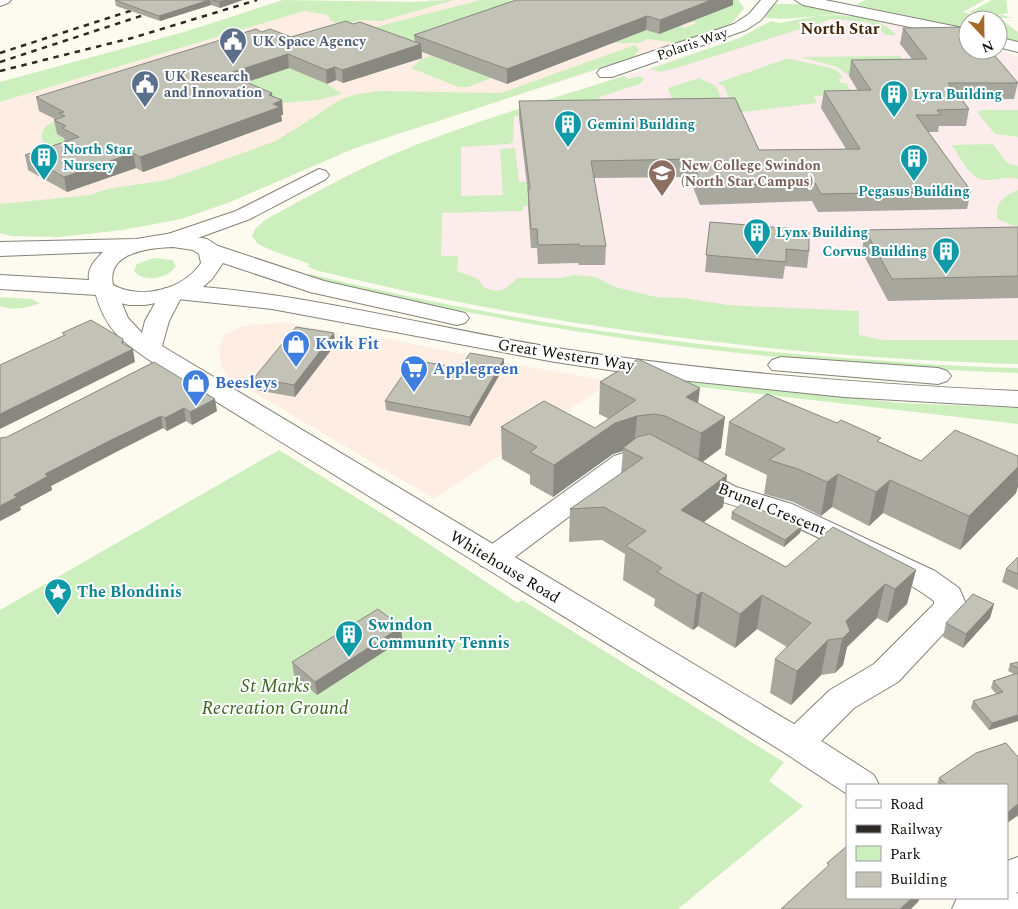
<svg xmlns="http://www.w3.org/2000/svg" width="1018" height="909" viewBox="0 0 1018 909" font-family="Spectral,serif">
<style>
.commercial{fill:#feede2}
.education{fill:#fdecec}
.green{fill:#cdefbe}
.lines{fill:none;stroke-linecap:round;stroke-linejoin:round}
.minor-casing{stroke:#848278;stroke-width:2}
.tertiary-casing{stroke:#848278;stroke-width:2}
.secondary-casing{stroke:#848278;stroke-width:2}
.minor{fill:#fff;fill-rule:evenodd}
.tertiary{fill:#fff;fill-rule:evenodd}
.secondary{fill:#fff;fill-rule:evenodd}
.rail{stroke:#2b2a26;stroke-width:2.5;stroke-dasharray:5.5 5.5;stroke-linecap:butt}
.wall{fill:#a8a79d}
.shaded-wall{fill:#888880}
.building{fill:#c3c2b7;stroke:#888880}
.labels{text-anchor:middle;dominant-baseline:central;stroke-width:4;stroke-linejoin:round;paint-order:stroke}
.far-service-label{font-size:14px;font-weight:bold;fill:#4e5e75;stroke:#fff;text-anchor:start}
.far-street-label{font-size:14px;fill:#0e0d0a;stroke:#fff}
.far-culture-label{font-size:14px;font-weight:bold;fill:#0d838f;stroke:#fff;text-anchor:start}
.far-education-label{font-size:14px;font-weight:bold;fill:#785e54;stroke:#fff;text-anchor:start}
.far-quarter-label{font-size:16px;font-weight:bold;fill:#442809;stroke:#fff}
.shop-label{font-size:16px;font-weight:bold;fill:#366cbe;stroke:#fff;text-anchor:start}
.street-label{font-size:16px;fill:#0e0d0a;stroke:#fff}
.culture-label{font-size:16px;font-weight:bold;fill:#0d838f;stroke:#fff;text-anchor:start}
.near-park-label{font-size:19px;font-style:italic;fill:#37661e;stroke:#fff}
</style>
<rect width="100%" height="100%" fill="#fdfbf0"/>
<path class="commercial" d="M363,0L412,2L432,0H738L744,8L732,23L714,32L355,148L230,202L181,219L122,230L59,237L12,236L0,233V102L304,11Z
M286,323L355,336L384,338L495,361L613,381L434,499L230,378L225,373L221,366L219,350L224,335L241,327L255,324Z"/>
<path class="education" d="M856,17L925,31L968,50H998L1018,56V362L756,343L273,251L258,244L252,236L255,229L265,220L348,175L451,132L789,22Z"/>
<path class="green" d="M283,0L412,2L454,0L382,21L360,20L345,25L331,21L328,15L304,11L0,102V82L184,32Z
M481,0H507L621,22L659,34L679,26L685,28L697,23L691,21L732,5L716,0H738L744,8L732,23L714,32L679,43L647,39L639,43H606L473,18L448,22L427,46L356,32Z
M865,0H985L963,12L984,18L968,20L966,28L856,5Z
M992,0H1006L1008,13L987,17L970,12Z
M776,4H799L845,14C818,14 786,22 763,17L771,6Z
M1002,15L1013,18H1000L1018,32V43L998,37V20H985Z
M817,16C843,14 878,14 896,35H885L877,26L866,22L832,19L680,67L660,72L650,69L739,38L771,21L779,23Z
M635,45L639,49L634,57L355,148L230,202L181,219L122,230L59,237L12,236L0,233V204L90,195L107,189L167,180L276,141L342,99L354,95L377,91L501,93Z
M431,56L492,78L468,87H458L411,68L421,59Z
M900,56L914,74L848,75L837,67L801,57Z
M786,59H791L834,69L839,72L843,78H838L841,83H846L851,91H837L838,95L814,96L817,103L735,113L724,86L717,83Z
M289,68L327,84L342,94L318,100L271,104L226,89Z
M624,76L628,79L640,76L644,79L640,84L599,97L603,113L514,116L513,142L509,144L461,147V196L503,195L500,149L515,148L519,182L592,180L596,205L523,206V211L442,213L441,256H458L457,271L478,279L483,287L494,291L505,289L518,278H560L575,275L595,277L615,287L656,297L684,298L727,305L859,311V335L884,340H1018V364C783,357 544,327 315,270L307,266L310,264L273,251L258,244L252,236L255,229L265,220C305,198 345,176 387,157C463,124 545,101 624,76Z
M699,78L716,86L726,110L674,104L668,88Z
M981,110H1018V137L995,134L979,115L978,111Z
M75,115L69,141L50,147L43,142C36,123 62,119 75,115Z
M993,144L1008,164L1018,166V179C1009,176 999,179 990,180C969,182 963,159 951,145Z
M1018,190V226L1011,225L997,219C995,203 1004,195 1018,190Z
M154,258L172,260L176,266C168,279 143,283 134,271L137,264Z
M310,274C486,317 664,344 844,358C902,362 960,367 1018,368V373C778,365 539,334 306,277Z
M0,297L31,299L40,303C27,308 14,311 0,306Z
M636,374L902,403L1018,408V424L674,384Z
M279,450L391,519L518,603L522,600L784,762L769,781L803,806L678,909H0V610Z"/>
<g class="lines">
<g class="minor-casing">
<path id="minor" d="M761,0H777L761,20L746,30L612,77H600L597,73L600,69L734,24L749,14Z
M795,0H825L968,29V39L803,5Z
M998,37L1018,42V52L998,47Z
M319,169L326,171L329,175L326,179L250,219L173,247L165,245L162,240L165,235L236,211Z
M644,447L666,451L670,457L666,463C654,466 645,464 634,468L503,566L492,569L481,566L477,559L481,552L614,456Z
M693,466L703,469L736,487L792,504L935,571L959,588L966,604L958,618L898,682L854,708L809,753L797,757L785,753L779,743L785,733L830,690L874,664L934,604V601C910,583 884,571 858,558C830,543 801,528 771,517C746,508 694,498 679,475L683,469Z
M1018,857V892L1007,896V861Z
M957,898H1004L998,909H952Z"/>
</g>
<g class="tertiary-casing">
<path id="tertiary" d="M0,0H11L8,3L0,6Z
M107,285L115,287L128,318L142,333L145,321L163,289L171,287L179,289L183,294L169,321L162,346L809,733L874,775L879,785H847V794L785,753L155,364C123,342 106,332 95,292L99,287Z
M1007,885L1018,894V909H980L974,898H1007Z"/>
</g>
<g class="secondary-casing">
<path id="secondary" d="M173,233L207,239L218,246L324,281L465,313L469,318L465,323L457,325L310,292L223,263L212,279L203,287C323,297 439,329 557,348C710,372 864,384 1018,391V407L844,397L670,379L555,362L272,309L177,299L145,305H129L106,300L97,295L0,289V275L89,280C87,268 95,260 103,252L0,256V242L136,239ZM173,247L193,250L199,254L201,263C183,290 141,300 113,285C106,252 149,248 173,247Z
M781,357L938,368L947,371L951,376L947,381L938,384L772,370L768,365L772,360Z"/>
</g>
<use href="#minor" class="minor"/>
<use href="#tertiary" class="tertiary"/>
<use href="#secondary" class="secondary"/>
<path class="rail" d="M0,53L164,0
M0,62L156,11
M0,71L132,38L257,0"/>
</g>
<path class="wall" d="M115,0H243L220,8L211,5L160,21L116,6Z
M733,5L659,34L646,30L507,84L422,52V58L343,83L336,80L327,84L289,68L246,82L272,93V96L282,100L283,115H281L282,121L143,172L136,168L67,192L28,170L25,155L65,142L64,138L57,134L54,120L55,119L39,111L36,97L262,32L291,37L353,24L415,42L414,35Z
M903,28L1018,82L1014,99H962L969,109L966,126H939L938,132H928L971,191L967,209L818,212L812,201L700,205L689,177L594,178L606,246L605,265H579L578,263L538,264L537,248H531L528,207V193L519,118V101L759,150L846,149L821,108L824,91H858L849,76L851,60L912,59L900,44Z
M710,222L809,251L807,268L785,266L783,279L705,272Z
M1018,227V298L888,301L862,252L865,230Z
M334,333L335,345L295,397L256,390L254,378Z
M504,359V367L470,426L386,410L385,401L460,368Z
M154,362L217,411L192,425L186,421L167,431L163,428L116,452L51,486L52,490L20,507L21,510L0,521L7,437Z
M600,382L698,403L721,448L703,462L727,475L723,507L704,522L786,567L916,570L907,604L887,623L877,618L847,647L843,665L835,673L821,675L791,705L770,693L775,659L787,647L757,629L735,648L698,626L693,630L654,606L655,599L623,580L625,554L602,540L569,542L570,509L621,474L623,451L613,454L553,497L530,484V475L502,459L501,427L595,428L609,419L599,414Z
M729,422L880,442L921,461L1018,456V486L1016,493L960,550L883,513L869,526L832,507L821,516L793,502L764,494L767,475L725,455Z
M732,512L802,526L800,533L784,547L731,519Z
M1018,557V590L1002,582L1006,569Z
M994,604L990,618L963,648L943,637L946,623Z
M401,627L402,640L317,695L294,675L292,662Z
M1018,662V721L989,730L971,708L973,701L996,694L991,688L993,681L1014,674L1008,671L1010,664Z
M1018,756V817L1017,816L1007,823V785H937L939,778Z"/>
<path class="shaded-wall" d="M209,0H210L211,5L160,21L159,16Z
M226,0H243L220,8L219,2Z
M711,0H733V5L659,34L660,20Z
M647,16L646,30L507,84V69Z
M421,44L422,58L343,83L342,70Z
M288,54L289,68L229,88L227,74Z
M335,67L336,80L327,84L326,70Z
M272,93L273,103L282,100L283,115H281L282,121L143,172L140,157Z
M133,153L136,168L67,192L64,177Z
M334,333L335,345L295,397L294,385Z
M123,339L125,352L133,349L135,362L0,429V414L122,343Z
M504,359V367L470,426V417Z
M700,388L696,419L686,397Z
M215,399L217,411L192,425L190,412Z
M184,408L186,421L167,431L165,418Z
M161,416L163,428L116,452L51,486L52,490L20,507L21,510L0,521V506L14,495L45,474L113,439Z
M637,416L634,447L623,448V451L613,454L553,497L554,465L615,423Z
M725,417L721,448L698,465L701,433Z
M1018,467V486L1016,493L960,550L969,516Z
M838,474L832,507L821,516L827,482Z
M727,475L723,507L677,543L681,510Z
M890,480L883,513L869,526L876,492Z
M802,526L800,533L784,547L785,540Z
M916,570L907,604L887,623L895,589Z
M885,584L877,618L847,647L843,665L835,673L846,621Z
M702,592L698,626L693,630L697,595Z
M762,595L757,629L735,648L740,614Z
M994,604L990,618L963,648L966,634Z
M401,627L402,640L317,695L315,682Z
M828,640L821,675L791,705L797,671Z
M1018,715V721L989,730L992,723Z
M1018,804V812L1017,816L1007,823V813Z
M912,898H920L918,902L911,909H900Z"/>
<path class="building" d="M115,0H209L159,16Z
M212,0H226L219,2Z
M516,0H711L660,20L647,16L507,69L414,35Z
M346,21L353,24L360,22L421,44L342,70L335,67L326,70L288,54L227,74L272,93L269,95L282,100L273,104L280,107L140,157L133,153L64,177L25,155L79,137L62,128L66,126L54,120L65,116L59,113L64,112L36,97L256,29L262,32L270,29L291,37Z
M968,27V50H990L1018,83H948L969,109L937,110L941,115H916L971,191L821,194L815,183L702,186L691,159L591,161L606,246H579V244L538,245L537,229H531L528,189H530L519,101L735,98L759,150L860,149L824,91L871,90L851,60L927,59L903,28Z
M710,222L809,230V251L786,249V262L706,255Z
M1018,227V276L892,279L865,230Z
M91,320L123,339L122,343L133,349L0,414V365L65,335L62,333Z
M296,327L334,333L294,385L254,378Z
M470,353L504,359L470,417L385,401L413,360L460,368Z
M638,359L700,388L686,397L725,417L701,433L665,416L654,414L637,416L615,423L554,465L530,452L537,447L501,427L544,401L595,428L636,400L600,382Z
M154,362L215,399L190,412L184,408L165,418L161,416L113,439L45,474L48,476L14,495L17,497L0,506V438L7,437Z
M767,394L837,423L841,420L881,438L877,441L921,461L955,430L1018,456V467L969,516L890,480L876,492L838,474L827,482L798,469L769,460L785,449L729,422Z
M650,434L727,475L681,510L786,567L833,527L916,570L895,589L885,584L846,621L850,631L843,638L828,640L797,671L775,659L811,623L762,595L740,614L702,592L697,595L657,572L662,568L626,546L646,531L604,507L570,509L643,458L623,448L637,437Z
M743,503L802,526L785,540L732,512Z
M1018,557V574L1006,569Z
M973,594L994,604L966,634L946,623Z
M378,609L401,627L315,682L292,662Z
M1018,662V668L1010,664Z
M1018,673V715L992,723L973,701L1003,692L993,681Z
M1006,743L1017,756H1018V804L1007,813V785H947L939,778L976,753Z
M847,846V898H912L900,909H781L829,865L827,863Z"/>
<defs>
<g id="civic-pin" transform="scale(1.4375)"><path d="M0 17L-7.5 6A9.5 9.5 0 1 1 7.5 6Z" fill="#5c6f8a" stroke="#fff"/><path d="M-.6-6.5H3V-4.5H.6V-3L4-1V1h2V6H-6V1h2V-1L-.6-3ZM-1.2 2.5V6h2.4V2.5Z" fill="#fff"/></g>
<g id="building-pin" transform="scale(1.4375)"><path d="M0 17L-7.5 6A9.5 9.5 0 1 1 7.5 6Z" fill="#0f9aa8" stroke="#fff"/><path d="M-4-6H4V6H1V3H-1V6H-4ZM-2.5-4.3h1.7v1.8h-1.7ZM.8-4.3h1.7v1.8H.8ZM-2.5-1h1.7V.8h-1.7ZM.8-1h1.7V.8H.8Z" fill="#fff"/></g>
<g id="university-pin" transform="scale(1.4375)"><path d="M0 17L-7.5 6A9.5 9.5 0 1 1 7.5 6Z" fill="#8d6e63" stroke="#fff"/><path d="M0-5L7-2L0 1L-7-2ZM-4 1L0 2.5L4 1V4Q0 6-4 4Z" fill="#fff"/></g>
<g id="shop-pin" transform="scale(1.4375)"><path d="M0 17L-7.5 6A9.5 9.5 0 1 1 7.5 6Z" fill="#3f7fe0" stroke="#fff"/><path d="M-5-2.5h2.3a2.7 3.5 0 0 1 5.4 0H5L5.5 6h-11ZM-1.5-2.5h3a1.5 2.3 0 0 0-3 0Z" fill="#fff"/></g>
<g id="supermarket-pin" transform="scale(1.4375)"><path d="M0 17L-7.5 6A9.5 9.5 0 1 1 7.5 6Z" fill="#3f7fe0" stroke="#fff"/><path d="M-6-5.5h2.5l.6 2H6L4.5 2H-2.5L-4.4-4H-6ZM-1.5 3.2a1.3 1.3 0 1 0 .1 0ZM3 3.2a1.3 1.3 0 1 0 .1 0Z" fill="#fff"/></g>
<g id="sight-pin" transform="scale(1.4375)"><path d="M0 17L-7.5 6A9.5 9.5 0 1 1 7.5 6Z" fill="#0f9aa8" stroke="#fff"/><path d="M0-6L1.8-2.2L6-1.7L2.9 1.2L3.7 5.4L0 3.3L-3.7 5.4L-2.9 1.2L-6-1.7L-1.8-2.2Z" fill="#fff"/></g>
</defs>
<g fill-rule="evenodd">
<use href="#civic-pin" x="233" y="41"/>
<use href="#civic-pin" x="145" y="84"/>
<use href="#building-pin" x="894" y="94"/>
<use href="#building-pin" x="568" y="124"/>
<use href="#building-pin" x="44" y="157"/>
<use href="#building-pin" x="914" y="158"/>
<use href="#university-pin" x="662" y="173"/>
<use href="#building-pin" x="757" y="232"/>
<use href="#building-pin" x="946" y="251"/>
<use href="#shop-pin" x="296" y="344"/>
<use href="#supermarket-pin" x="414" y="369"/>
<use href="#shop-pin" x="196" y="383"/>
<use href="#sight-pin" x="58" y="592"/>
<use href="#building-pin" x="349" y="634"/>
</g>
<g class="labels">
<g class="far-service-label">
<text x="252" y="41">UK Space Agency</text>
<text x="164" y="76">UK Research<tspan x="164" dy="16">and Innovation</tspan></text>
</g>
<g class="far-street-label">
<text transform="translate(692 44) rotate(-19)">Polaris Way</text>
</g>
<g class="far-culture-label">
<text x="913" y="94">Lyra Building</text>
<text x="587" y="124">Gemini Building</text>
<text x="63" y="149">North Star<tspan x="63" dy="16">Nursery</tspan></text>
<text x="914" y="191" text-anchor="middle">Pegasus Building</text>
<text x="776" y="232">Lynx Building</text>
<text x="927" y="251" text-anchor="end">Corvus Building</text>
</g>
<g class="far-education-label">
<text x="681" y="165">New College Swindon<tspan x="681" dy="16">(North Star Campus)</tspan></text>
</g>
<g class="far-quarter-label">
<text x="840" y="29">North Star</text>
</g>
<g class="shop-label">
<text x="315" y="344">Kwik Fit</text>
<text x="433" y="369">Applegreen</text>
<text x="215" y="383">Beesleys</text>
</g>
<g class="street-label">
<text transform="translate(566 355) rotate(9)">Great Western Way</text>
<text transform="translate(772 509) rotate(22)">Brunel Crescent</text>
<text transform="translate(505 567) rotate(31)">Whitehouse Road</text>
</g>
<g class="culture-label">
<text x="77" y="592">The Blondinis</text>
<text x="368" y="625">Swindon<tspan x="368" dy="18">Community Tennis</tspan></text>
</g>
<g class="near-park-label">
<text x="275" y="686">St Marks<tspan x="275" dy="22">Recreation Ground</tspan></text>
</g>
</g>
<rect x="846" y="784" width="162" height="115" fill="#ffffff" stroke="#9f9e9d"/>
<rect x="856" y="800" width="25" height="8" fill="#ffffff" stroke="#9f9e9d"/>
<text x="890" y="809" font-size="15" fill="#0e0d0a">Road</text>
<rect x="856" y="825" width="25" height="8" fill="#2b2a26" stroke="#9f9e9d"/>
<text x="890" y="834" font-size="15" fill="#0e0d0a">Railway</text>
<rect x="856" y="846" width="25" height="15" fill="#cdefbe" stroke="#9f9e9d"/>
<text x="890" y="859" font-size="15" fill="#0e0d0a">Park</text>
<rect x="856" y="872" width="25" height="15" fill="#c3c2b7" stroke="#9f9e9d"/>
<text x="890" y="884" font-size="15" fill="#0e0d0a">Building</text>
<g transform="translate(983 35) rotate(158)"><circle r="24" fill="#ffffff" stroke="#9f9e9d"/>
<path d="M0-4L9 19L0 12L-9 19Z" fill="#a46a2a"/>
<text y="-8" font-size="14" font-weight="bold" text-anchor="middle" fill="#0e0d0a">N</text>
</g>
</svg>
